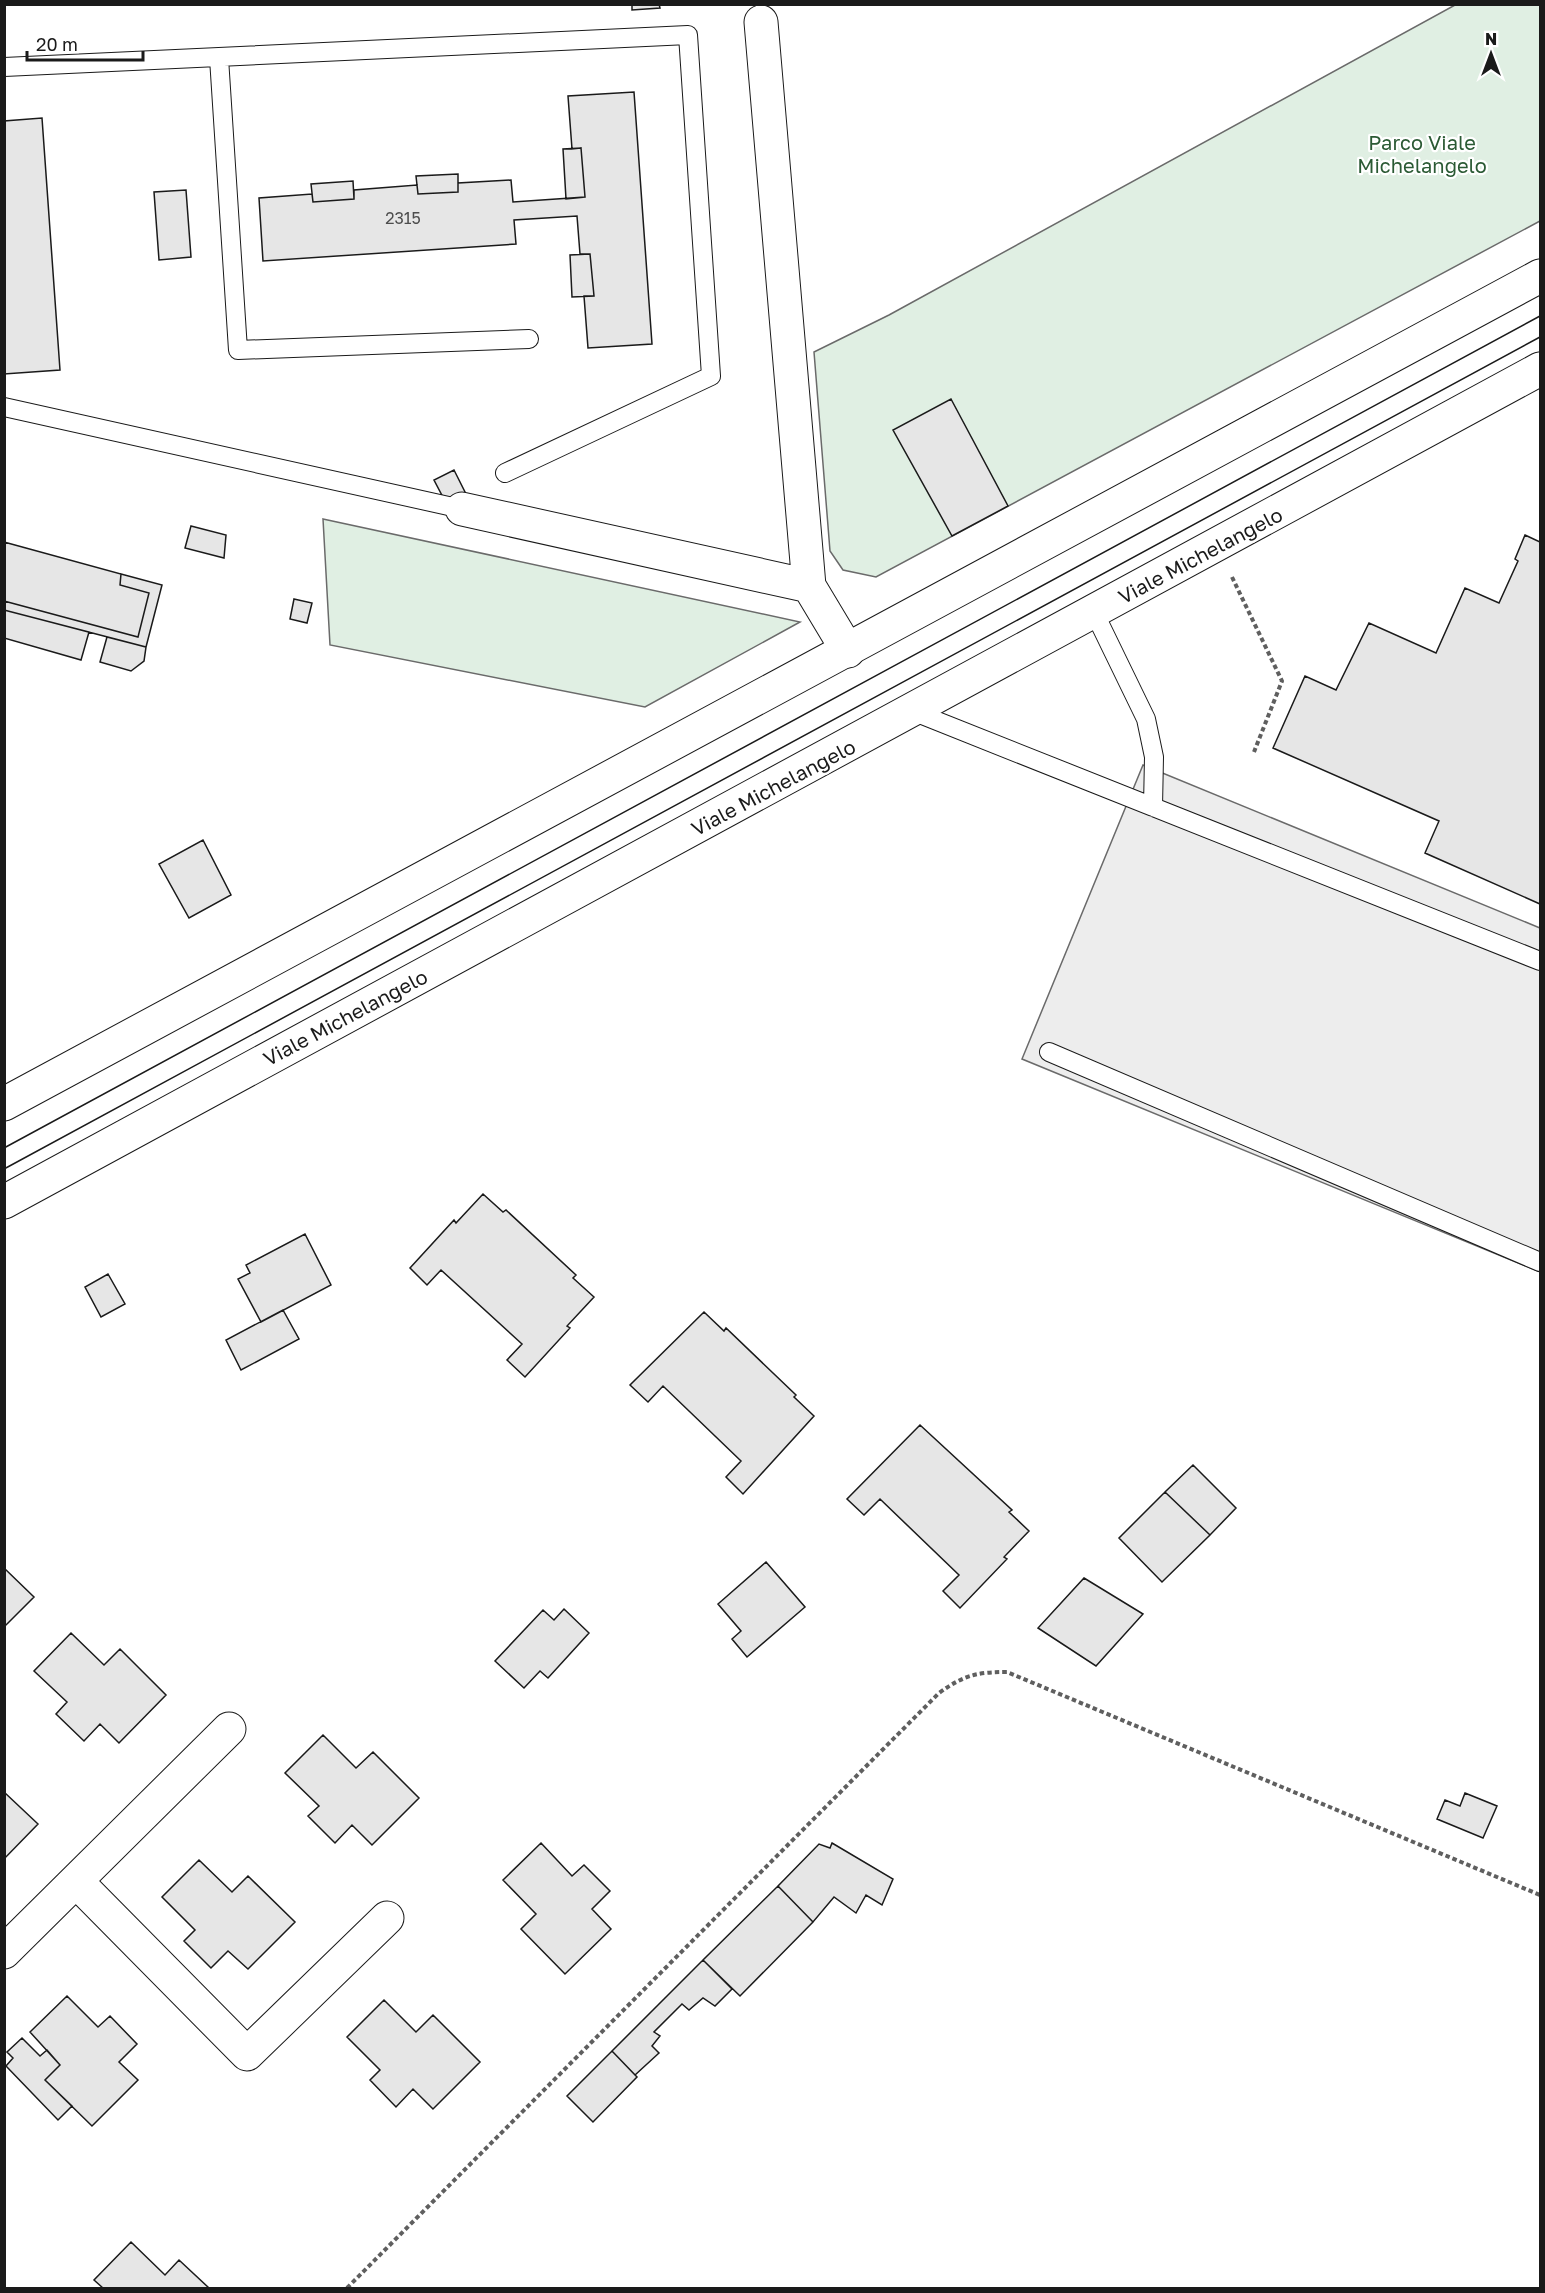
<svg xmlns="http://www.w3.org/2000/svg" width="1545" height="2293" viewBox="0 0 1545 2293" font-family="'Golos Text',sans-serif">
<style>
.green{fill:#e0efe3;stroke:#6a6a6a;stroke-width:1.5}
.parking{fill:#ededed;stroke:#6a6a6a;stroke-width:1.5}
.building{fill:#e6e6e6;stroke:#1a1a1a;stroke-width:1.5}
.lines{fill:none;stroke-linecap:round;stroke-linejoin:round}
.service-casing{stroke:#1a1a1a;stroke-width:20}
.minor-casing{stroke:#1a1a1a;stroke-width:35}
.tertiary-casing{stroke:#1a1a1a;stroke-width:35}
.path{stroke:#5f5f5f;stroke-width:4;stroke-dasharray:4.5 3;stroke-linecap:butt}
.service{stroke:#fff;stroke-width:18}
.minor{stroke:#fff;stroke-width:33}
.tertiary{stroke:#fff;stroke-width:33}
.tram{stroke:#1a1a1a;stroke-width:1.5}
.labels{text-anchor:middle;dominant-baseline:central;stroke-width:4.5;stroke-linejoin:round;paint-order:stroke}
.number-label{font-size:16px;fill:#4d4d4d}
.park-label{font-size:20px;fill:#2b5a34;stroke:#fff}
.street-label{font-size:20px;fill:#1a1a1a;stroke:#fff}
</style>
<rect width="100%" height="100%" fill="#fff"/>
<path class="green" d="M1455,5H1540V221L876,577L843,570L830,551L814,352L889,315Z
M323,519L800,622L645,707L330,645Z"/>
<path class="parking" d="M1143,765L1540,928V1272L1022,1059Z"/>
<path class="building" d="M632,4H659L660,8L632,10Z
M634,92L652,344L588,348L584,296H594L590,254H580L577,216L514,220L516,244L263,261L259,198L312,194L313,202L354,199V190L417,185L418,194L458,192V183L511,180L513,202L585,197L581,148L572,149L568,96Z
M42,118L60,370L4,374V121Z
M581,148L585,197L566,199L563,149Z
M458,174V192L418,194L416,176Z
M353,181L354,199L313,202L311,184Z
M186,190L191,257L159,260L154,192Z
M590,254L594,296L572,297L570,255Z
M951,399L1008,506L952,536L893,430Z
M454,470L465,492L446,503L434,480Z
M191,526L226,535L224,558L185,548Z
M1525,535L1540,542V904L1425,853L1439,821L1273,748L1305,676L1336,690L1369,623L1436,653L1465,588L1499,603L1518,561L1515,559Z
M4,542L121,574L120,585L149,593L138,637L4,601Z
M121,574L162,585L146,647L4,610V601L138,637L149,593L120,585Z
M294,599L312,603L307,623L290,619Z
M4,610L89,632L81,660L4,638Z
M107,637L146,647L144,661L131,671L100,662Z
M203,840L231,895L189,918L159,864Z
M483,1194L503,1212L506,1210L576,1275L573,1278L594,1297L567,1326L570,1328L525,1377L507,1360L522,1344L441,1270L427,1285L410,1268L454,1220L456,1223Z
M305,1234L331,1285L261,1322L238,1279L250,1273L246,1265Z
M108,1274L125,1304L101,1317L85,1287Z
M283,1310L299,1339L241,1370L226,1340Z
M704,1312L724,1331L726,1328L796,1395L794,1397L814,1416L743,1494L726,1477L741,1461L663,1386L648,1402L630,1385Z
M920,1425L1012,1510L1009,1512L1029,1531L1004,1557L1007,1559L960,1608L943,1591L959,1575L880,1499L864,1515L847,1499Z
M1193,1465L1236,1508L1210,1535L1165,1492Z
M1165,1492L1210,1535L1162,1582L1119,1538Z
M766,1562L805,1607L747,1657L732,1639L741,1631L718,1604Z
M4,1568L34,1597L4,1627Z
M1084,1578L1143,1614L1096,1666L1038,1628Z
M564,1609L589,1633L548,1678L540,1671L524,1688L495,1661L543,1610L554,1620Z
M71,1633L104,1665L120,1649L166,1695L119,1743L100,1724L84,1741L56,1714L67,1702L34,1671Z
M323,1735L356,1768L373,1752L419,1798L372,1845L352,1825L335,1843L308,1816L319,1806L285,1773Z
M4,1792L38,1824L4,1859Z
M1465,1793L1497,1806L1483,1838L1437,1819L1445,1800L1460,1806Z
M541,1843L572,1876L584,1865L610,1891L592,1909L611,1929L565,1974L521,1929L536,1914L503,1880Z
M832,1843L893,1879L882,1905L866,1895L856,1913L834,1897L813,1922L778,1886L819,1844L830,1848Z
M199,1860L232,1892L248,1876L295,1922L248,1969L228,1951L211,1968L184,1941L195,1930L162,1897Z
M778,1886L813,1922L740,1996L703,1960Z
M703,1960L732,1989L715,2006L703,1998L689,2010L682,2004L654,2032L660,2036L652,2046L659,2053L635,2075L612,2051Z
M67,1996L98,2027L110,2016L137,2044L119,2062L138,2080L92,2126L45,2080L60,2065L30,2032Z
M384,2000L416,2032L433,2015L480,2062L433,2109L413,2089L396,2107L370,2080L380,2070L347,2037Z
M22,2038L40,2056L47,2050L60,2065L45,2080L72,2106L58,2120L6,2066L13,2058L7,2052Z
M612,2051L637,2077L593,2122L567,2096Z
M131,2242L165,2275L179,2260L209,2288H103L94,2280Z"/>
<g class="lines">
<g class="service-casing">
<path id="service" d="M219,58L238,350L529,339
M4,67L688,35L711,376L505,473
M4,407L462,509
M1094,612L1146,719L1154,757L1153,807
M912,711L1540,961
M1049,1052L1540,1262"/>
</g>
<g class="minor-casing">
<path id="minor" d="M761,22L809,586L848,651
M462,509L809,586
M76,1881L247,2054L387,1918
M4,1952L229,1729"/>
</g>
<g class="tertiary-casing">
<path id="tertiary" d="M4,1104L1540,276
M4,1202L1540,369"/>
</g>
<path class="path" d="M1232,577L1282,681L1254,752
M347,2288L939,1693C964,1675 977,1672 1007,1672L1540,1895"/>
<use href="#service" class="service"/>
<use href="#minor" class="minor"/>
<use href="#tertiary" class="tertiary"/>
<path class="tram" d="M4,1148L1540,316
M4,1169L1540,337"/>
</g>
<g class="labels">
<g class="number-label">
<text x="403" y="218">2315</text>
</g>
<g class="park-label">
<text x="1422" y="142">Parco Viale<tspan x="1422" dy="23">Michelangelo</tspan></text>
</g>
<g class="street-label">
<text transform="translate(1200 555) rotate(-28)">Viale Michelangelo</text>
<text transform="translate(773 787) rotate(-28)">Viale Michelangelo</text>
<text transform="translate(345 1017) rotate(-28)">Viale Michelangelo</text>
</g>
</g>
<rect width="1545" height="2293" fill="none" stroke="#1a1a1a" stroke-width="12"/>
<g transform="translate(1491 54)" stroke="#ffffff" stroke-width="4.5" paint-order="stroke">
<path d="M0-4.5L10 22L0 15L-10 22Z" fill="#1a1a1a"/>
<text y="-9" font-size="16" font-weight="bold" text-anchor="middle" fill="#1a1a1a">N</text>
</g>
<path d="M27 51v9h116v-9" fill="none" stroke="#1a1a1a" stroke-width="3"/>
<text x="36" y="51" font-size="18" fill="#1a1a1a" stroke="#ffffff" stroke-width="4.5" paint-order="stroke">20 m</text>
</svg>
